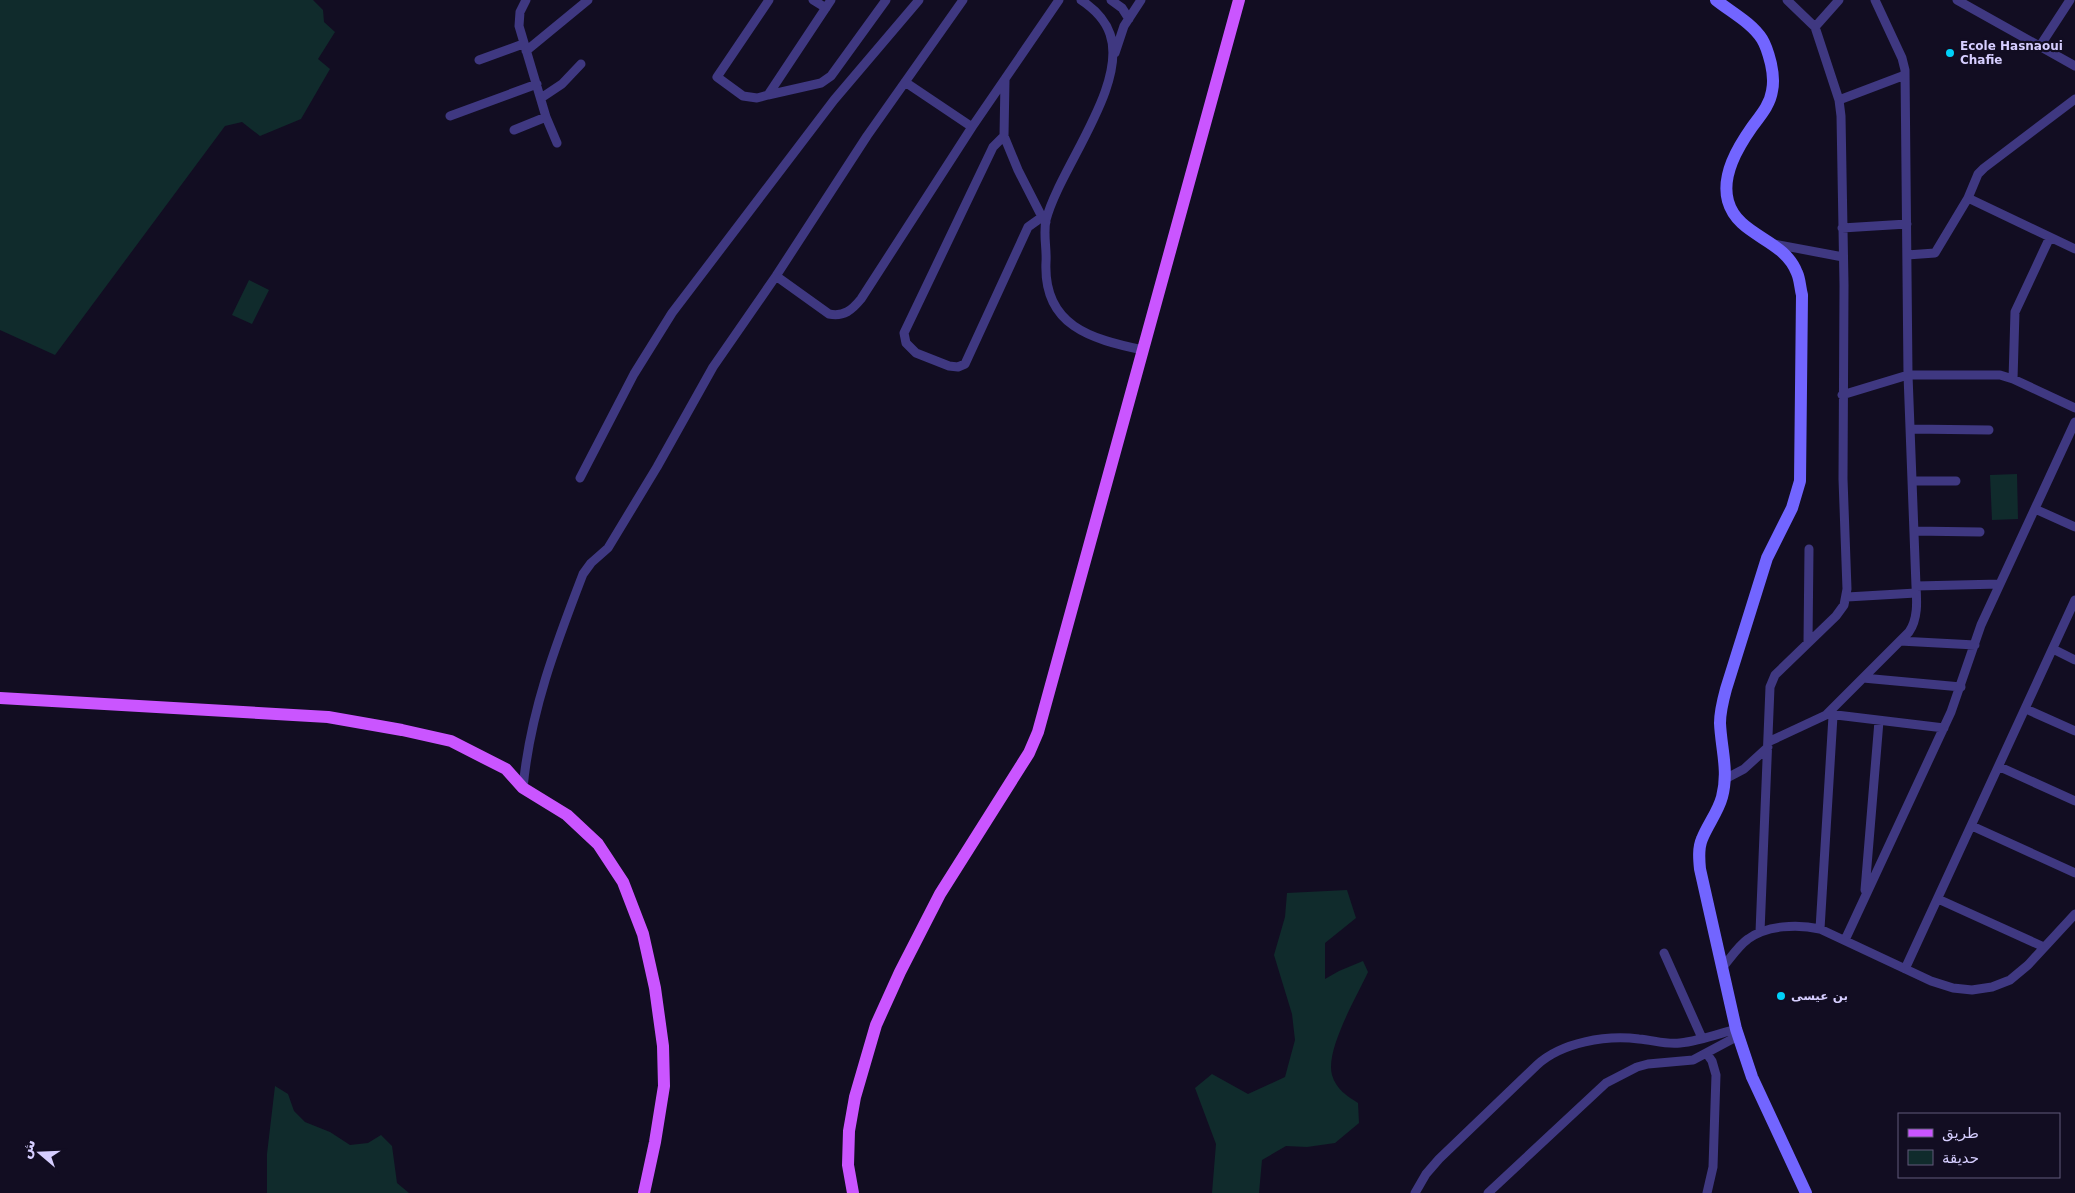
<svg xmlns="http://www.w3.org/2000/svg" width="2075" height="1193" viewBox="0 0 2075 1193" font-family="'DejaVu Sans',Cairo,sans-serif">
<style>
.green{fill:#102b2c}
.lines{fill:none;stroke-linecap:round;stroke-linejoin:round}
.street{stroke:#3f3881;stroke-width:9}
.secondary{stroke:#7265ff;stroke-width:12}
.primary{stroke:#ca55ff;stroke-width:12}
.poi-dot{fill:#00d1f9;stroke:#120d22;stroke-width:2}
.labels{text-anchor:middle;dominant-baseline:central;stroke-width:4.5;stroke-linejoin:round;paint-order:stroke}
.poi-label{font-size:12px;font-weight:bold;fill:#d6ceff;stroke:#120d22;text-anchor:start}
</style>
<rect width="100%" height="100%" fill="#120d22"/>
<path class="green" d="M0,0H313L323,10L324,22L335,32L318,59L330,69L301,119L260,136L242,122L225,126L55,355L0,330Z
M249,280L269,290L252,324L232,315Z
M2017,474L2018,519L1992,520L1990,475Z
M1347,890L1356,918L1325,943V979L1339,971L1363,961L1368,972C1357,996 1325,1050 1332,1075C1336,1089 1347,1096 1358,1103L1359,1123L1335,1143L1307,1147L1286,1146L1262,1160L1259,1193H1212L1216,1144L1195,1088L1212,1074L1248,1094L1285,1077L1295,1040L1292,1014L1274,955L1285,917L1287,893Z
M275,1086L288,1094L294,1111L305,1122L330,1132L350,1145L368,1143L381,1135L392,1146L397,1183L409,1193H267V1154Z"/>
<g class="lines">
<path class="street" d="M526,0L520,12L519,26L546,117L557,143
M769,0L717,77L743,96L757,98L768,95L831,0
M813,0L826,8
M1081,0C1093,8 1105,19 1110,34C1128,86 1059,169 1046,220C1043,234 1047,249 1046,262C1043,326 1091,339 1143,350
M1111,0L1122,8L1129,19
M1957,0L2075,66
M1815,27L1839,0
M2040,46L2070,0
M526,51L588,0
M1115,53L1124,26L1141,0
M479,60L523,44
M1005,80L1004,136L993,147L904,333L906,343L916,353L949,366L958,367L965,364L1028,227L1042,217L1046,222
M905,82L972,127
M768,95L821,83L831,76L886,0
M541,98L562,84L581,64
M1839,100L1905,75
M450,116L537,84
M514,130L546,117
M1004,136L1018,170L1042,217
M1968,198L2075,249
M1842,228L1907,224
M1774,244L1843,257
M1907,255L1935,253L1968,198L1978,174L1984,168L2075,99
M776,276L829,314C844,317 852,310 861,299L972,127L1059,0
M2013,379L2015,312L2050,237
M1842,395L1908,375H2000L2013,379L2075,408
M1910,429L1989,430
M580,478L634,374L672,313L834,100L919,0
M1912,481H1956
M2035,509L2075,527
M1914,531L1980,532
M1916,586L2000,584
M1847,597L1916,593
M1900,641L1975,645
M1808,642L1809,549
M2053,649L2075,660
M1863,678L1961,687
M2026,709L2075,731
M1828,714L1944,728
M1768,742L1826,715L1909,632C1918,619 1917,602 1916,586L1908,375L1905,70L1902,58L1875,0
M2000,767L2075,801
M1725,779L1744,769L1768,747
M523,788C530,712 556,644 583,574L591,563L608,548L657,467L713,367L776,276L867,136L963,0
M1972,826L2075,873
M1865,890L1879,721
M1938,899L2044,947
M1820,929L1833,716
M1760,932L1770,687L1775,675L1836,616L1844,605L1847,589L1843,479L1844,285L1841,116L1839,100L1815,27L1787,0
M1845,940L1951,712L1981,625L2075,422
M1664,953L1702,1038
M1722,968C1730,959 1738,946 1748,939C1767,925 1798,924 1820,929L1931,981L1953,988L1972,990L1992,987L2010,980L2028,965L2075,914
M1905,969L2075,600
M1707,1054L1712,1061L1716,1075L1713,1167L1707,1193
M1415,1193L1426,1174L1439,1159L1537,1065C1562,1042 1606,1035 1639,1039C1653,1040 1666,1045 1680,1043C1699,1041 1718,1034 1736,1029
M1488,1193L1606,1083L1637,1067L1648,1064L1693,1060L1738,1036"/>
<path class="secondary" d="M1716,0C1731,12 1752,23 1762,39C1767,47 1769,56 1771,64C1773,73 1774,82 1772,91C1770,105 1760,116 1752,127C1738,147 1721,175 1728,201C1738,237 1784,238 1797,273C1800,279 1800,288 1802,295L1800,481L1792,508L1767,558L1726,689C1723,700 1720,711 1720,723C1721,748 1729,771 1722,797C1718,812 1708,824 1702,839C1698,848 1699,859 1700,869L1736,1029L1752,1077L1806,1193"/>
<path class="primary" d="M0,698L328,717L402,730L451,741L506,769L523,788L567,815L598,844L623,882L643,934L655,988L663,1046L664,1086L655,1142L644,1193
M853,1193L848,1165L849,1131L855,1097L876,1025L900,972L940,894L1029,753L1038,732L1239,0"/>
</g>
<g class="poi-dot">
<circle cx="1950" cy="53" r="5"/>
<circle cx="1781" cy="996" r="5"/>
</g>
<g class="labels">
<g class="poi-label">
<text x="1960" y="46">Ecole Hasnaoui<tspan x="1960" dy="14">Chafie</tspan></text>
<text x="1791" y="996">بن عيسى</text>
</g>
</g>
<rect x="1898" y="1113" width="162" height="65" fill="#120d22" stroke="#605a7a"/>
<rect x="1908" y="1129" width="25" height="8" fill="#ca55ff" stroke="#605a7a"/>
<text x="1942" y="1138" font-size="15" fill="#d6ceff">طريق</text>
<rect x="1908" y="1150" width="25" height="15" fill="#102b2c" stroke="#605a7a"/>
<text x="1942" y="1163" font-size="15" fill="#d6ceff">حديقة</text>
<g transform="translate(40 1153) rotate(289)" stroke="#120d22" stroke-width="4" paint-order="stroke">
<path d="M0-4L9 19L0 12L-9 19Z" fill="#d6ceff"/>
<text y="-8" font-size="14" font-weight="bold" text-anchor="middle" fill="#d6ceff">ش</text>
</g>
</svg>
